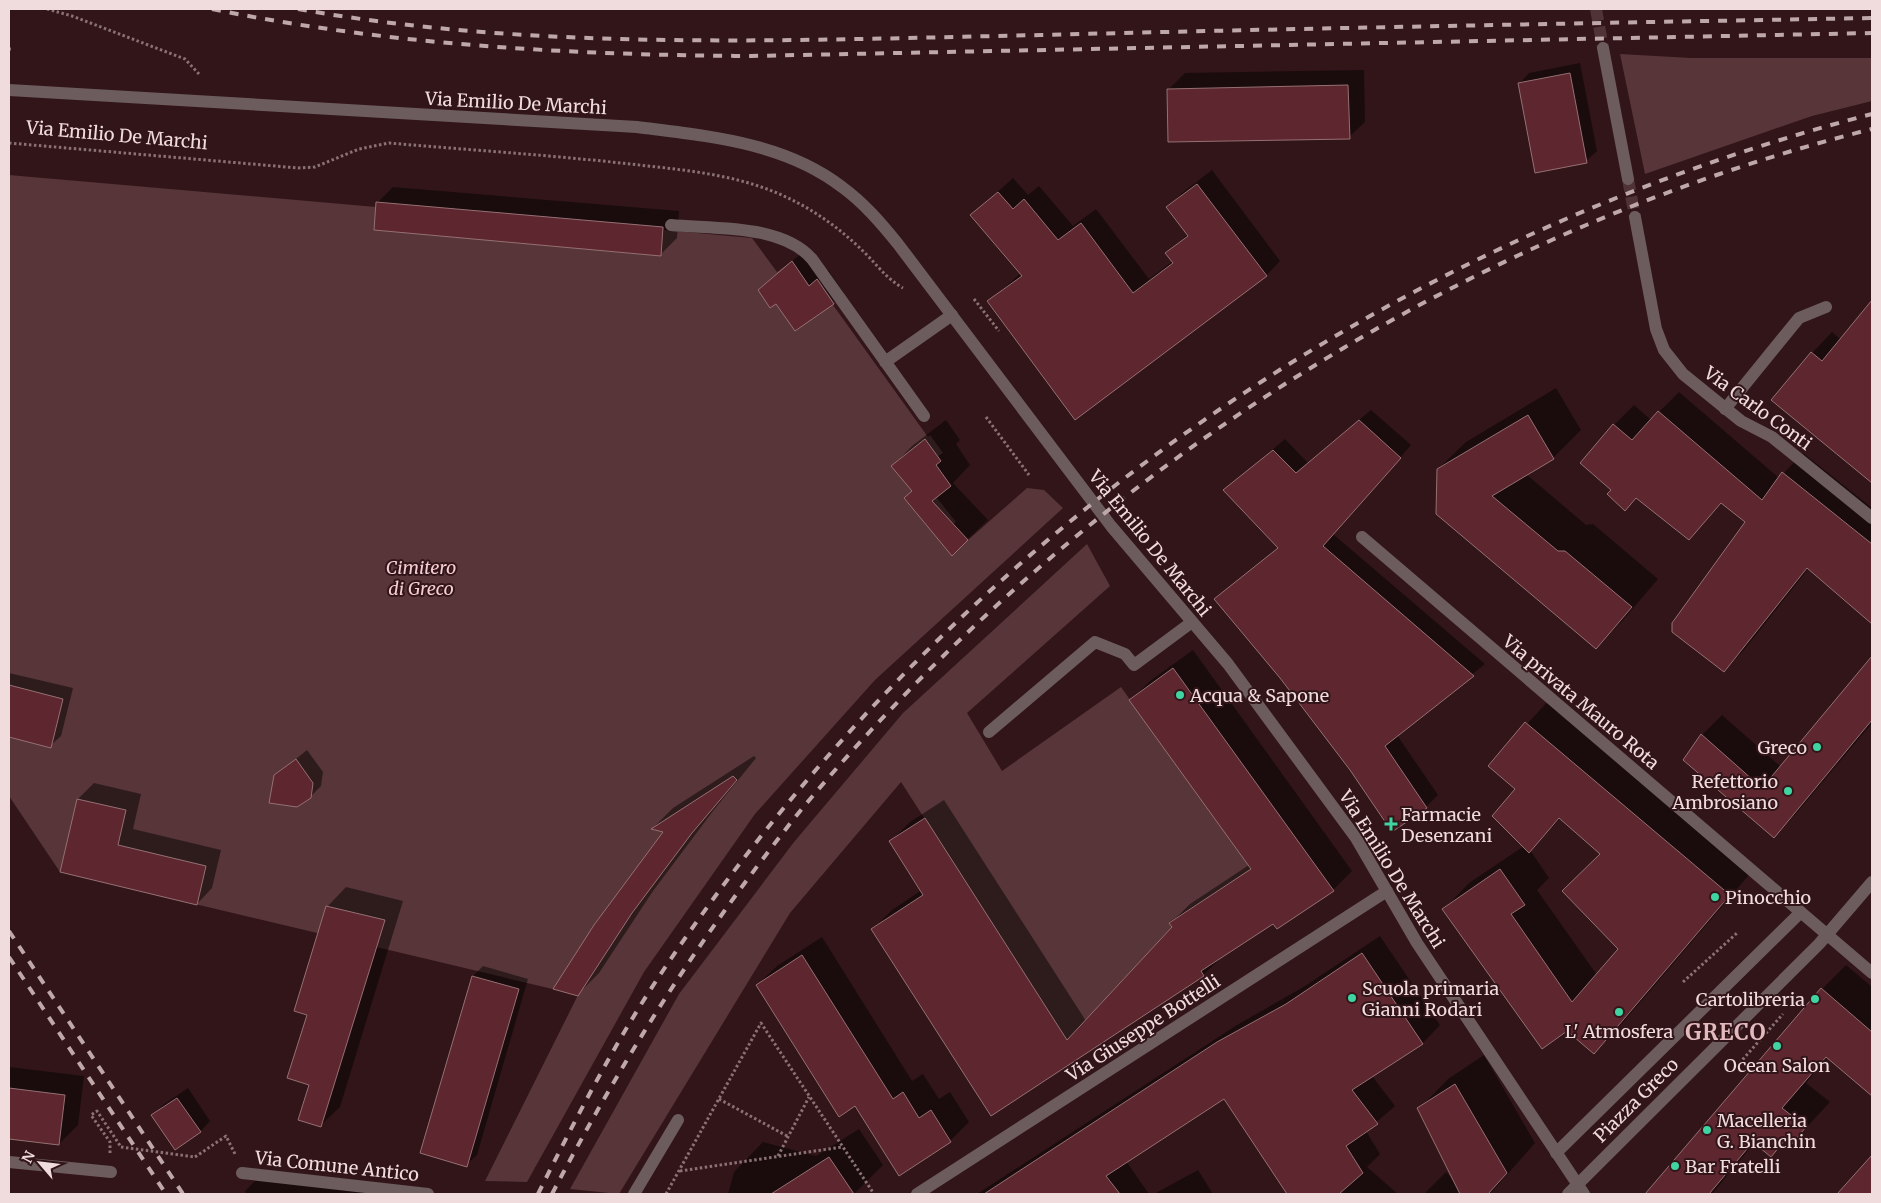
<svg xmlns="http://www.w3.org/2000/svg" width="1881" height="1203" viewBox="0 0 1881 1203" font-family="Merriweather,serif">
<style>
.green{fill:#573538}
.shadow{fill:#0007;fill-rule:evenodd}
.building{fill:#5e262f;stroke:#957073}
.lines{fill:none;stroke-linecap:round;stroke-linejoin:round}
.minor-tunnel{stroke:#4f3336;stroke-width:12;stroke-dasharray:12 6;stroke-linecap:butt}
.path{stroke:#8a7173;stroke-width:3;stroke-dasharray:2.5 2.5;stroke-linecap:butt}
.service{stroke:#6c5c5d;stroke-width:12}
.minor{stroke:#6c5c5d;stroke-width:12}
.tertiary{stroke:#6c5c5d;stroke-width:12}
.rail{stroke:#bfa8aa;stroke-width:4;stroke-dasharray:9 9;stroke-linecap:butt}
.path-bridge{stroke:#8a7173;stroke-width:3;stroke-dasharray:2.5 2.5;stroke-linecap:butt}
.poi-dot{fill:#40d4a2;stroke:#321519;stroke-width:2}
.labels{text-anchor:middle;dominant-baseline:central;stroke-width:4;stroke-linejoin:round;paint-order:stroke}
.street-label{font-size:18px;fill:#f1dcdd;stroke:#321519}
.park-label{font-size:18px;font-style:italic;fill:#f6ced1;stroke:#321519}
.poi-label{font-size:18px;fill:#f1dcdd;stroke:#321519;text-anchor:start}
.district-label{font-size:22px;font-weight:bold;letter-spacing:1px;fill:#e2b9bc;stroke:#321519}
</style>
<rect width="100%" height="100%" fill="#321519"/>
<path class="green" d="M1620,54L1691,58H1872V101L1812,116L1645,174Z
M9,175L376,207L377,202L664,227V230L752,238L777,272L792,261L809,285L818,279L835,303L833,305L928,437L930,435L943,453L938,456L941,461L936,465L951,486L937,498L956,522L953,524L968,540L1027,488L1044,490L1063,508L875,680L755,814L644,972L527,1182L485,1181L578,995L60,872L9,796Z
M1087,544L1110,586L967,713L1002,771L1121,687L1251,869L1169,922L1172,927L1067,1040L901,782L790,913L619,1194L570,1189L679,994L794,842L903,713Z"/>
<path class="shadow" d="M1580,63L1597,151L1586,161L1519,84L1529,73Z
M1364,70L1365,122L1349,137L1169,89L1185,73Z
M1212,170L1280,261L1266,276L1076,418L989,301L1021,273L972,215L1013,178L1028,195L1039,186L1073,226L1096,209L1149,279L1173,261L1167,253L1188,234L1168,207L1182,193Z
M393,187L679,211L677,238L661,254L377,203Z
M803,252L820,276L828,270L844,293L834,303L770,280Z
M1872,302V482L1773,400L1812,353L1832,332L1841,340Z
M1556,388L1581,430L1553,458L1526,474L1586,525L1593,524L1658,579L1623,620L1596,648L1438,469L1466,442Z
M1679,392L1779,478L1803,453L1872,508V622L1809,568L1744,650L1724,671L1747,522L1723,502L1689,538L1637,497L1625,509L1612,490L1614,425L1634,405L1651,420Z
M1371,410L1411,445L1333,534L1485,664L1397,735L1438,795L1426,807L1393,830L1351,769L1281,677L1215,599L1279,547L1225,490L1285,439L1308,463Z
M946,420L960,440L956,444L970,465L953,483L988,520L952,554L913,491L893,466L912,446Z
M1193,650L1352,871L1333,890L1273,922L1223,956L1203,975L991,1115L873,929L892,910L922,890L891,841L910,822L944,800L1086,1021L1173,927L1171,923L1190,904L1249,865L1131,700L1150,681Z
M1872,657V723L1794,816L1774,836L1684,760L1702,735L1722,715L1781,767Z
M9,673L73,688L61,736L50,746L11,736L9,733Z
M1551,698L1754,869L1619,1027L1594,1053L1444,909L1469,883L1524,846L1517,789L1489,765ZM1561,818L1602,854L1619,949L1597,975L1537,890L1549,878L1530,850Z
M307,750L323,772L321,786L310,797L275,776Z
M754,756L756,758L713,811L653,891L599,973L578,994L665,831L653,828L673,808Z
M94,783L141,794L133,829L221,850L212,888L197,904L61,871L78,799Z
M346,887L403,901L340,1107L320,1126L311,1084L308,1014L327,907Z
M1380,936L1440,1025L1423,1043L1372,1076L1395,1106L1366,1131L1380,1154L1367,1167L1398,1194H1288L1224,1098L1126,1161L1149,1194H977L1237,1025L1305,986Z
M822,937L912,1081L923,1074L939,1099L950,1092L969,1122L950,1141L855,1105L757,985L777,966Z
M1846,965L1872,987V1095L1828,1057L1806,1083L1830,1102L1791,1144L1786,1140L1771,1155L1755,1142L1712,1194H1651L1652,1188L1822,989Z
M483,966L528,979L477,1155L466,1165L473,976Z
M1484,1055L1535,1143L1490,1194H1424L1446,1172L1455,1182L1419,1109L1448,1079Z
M9,1067L84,1076L78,1125L59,1144L9,1138Z
M188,1088L210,1121L200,1132L153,1115L163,1105Z
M859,1129L883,1165L854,1194H728L734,1172L763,1142L816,1156Z
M1872,1157V1194H1838L1864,1165Z
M1198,1170L1213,1194H1154Z
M259,1177L388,1194H246L245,1191Z"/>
<path class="building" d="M1570,73L1587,163L1535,173L1518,83Z
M1348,85L1350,139L1168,142L1167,89Z
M1197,184L1267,276L1075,420L987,301L1022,276L970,215L998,192L1013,209L1024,199L1058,240L1081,223L1133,293L1173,263L1165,253L1188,236L1166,207Z
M376,202L663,227L661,256L374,230Z
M792,261L809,286L817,279L834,304L795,331L776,304L770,308L758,290Z
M1872,300V483L1771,400L1811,352L1822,361Z
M1658,411L1762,500L1782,472L1872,544V624L1807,568L1724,672L1672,632V623L1745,522L1721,503L1689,540L1636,498L1625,511L1607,494L1611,490L1580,463L1613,424L1632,440Z
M1528,415L1554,459L1492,496L1558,551H1565L1632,607L1596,649L1436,514L1437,469Z
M1359,420L1401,458L1323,546L1474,676L1385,746L1427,808L1392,832L1350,770L1280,678L1214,599L1278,548L1223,490L1273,450L1296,473Z
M925,439L941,461L936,465L951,486L932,501L968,540L952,556L904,498L912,491L891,466Z
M1872,656V720L1774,838L1683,760L1701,734L1762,788Z
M1173,668L1334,891L1277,929L1273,924L1201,971L1204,976L991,1116L871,929L923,895L889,841L925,818L1067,1040L1172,927L1169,923L1251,869L1129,700Z
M9,685L63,699L51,748L9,737Z
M1525,722L1730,895L1594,1054L1567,1031L1542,1049L1442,909L1500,869L1525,905L1511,914L1572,1002L1618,949L1562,891L1600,854L1559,818L1529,853L1492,816L1515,789L1488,766Z
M296,759L313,783L311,798L297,807L269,803L274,775Z
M733,776L737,780L692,833L632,913L578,996L553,989L594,925L663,832L651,829Z
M77,799L126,810L118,845L206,866L197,905L60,872Z
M326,906L385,920L321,1127L298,1120L309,1085L287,1078L307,1015L294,1011Z
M1362,953L1423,1044L1352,1090L1378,1124L1346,1146L1363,1173L1339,1194H1287L1224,1099L1106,1176L1120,1194H984L1217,1042L1286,1004Z
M802,955L893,1099L903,1092L919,1118L931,1110L951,1142L899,1176L855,1106L839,1117L756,985Z
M472,976L519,989L467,1167L420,1153Z
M1821,988L1872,1032V1096L1826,1057L1782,1108L1806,1127L1791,1145L1785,1140L1771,1157L1753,1142L1709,1194H1645Z
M1455,1084L1507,1173L1488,1194H1460L1417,1108Z
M9,1088L65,1095L59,1145L9,1139Z
M177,1098L201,1132L175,1150L151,1115Z
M1872,1155V1194H1837Z
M829,1157L854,1194H771Z"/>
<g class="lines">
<path class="minor-tunnel" d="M1596,9L1603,48
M1628,179L1635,217"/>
<path class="path" d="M47,9L72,16L185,59L199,74
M9,49H11
M9,143L298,168L315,167L359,149L389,143C469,150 550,155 630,164C683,170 739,174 788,198C816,211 843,231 865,253C878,266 887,279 903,288
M974,299L999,331
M986,417L1029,475
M1683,982L1737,933
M1736,1067L1783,1014
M719,1099L789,1137
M110,1153V1142L91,1115L97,1111L121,1147
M778,1156L809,1097
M195,1157L226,1136L235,1154
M680,1171L842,1147
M666,1194L761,1023L874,1194"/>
<path class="service" d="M671,225C714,229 782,224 812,259L924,416
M885,362L952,315
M1725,409L1799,318L1826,307
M989,732L1095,642L1125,654L1134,665L1192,622
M634,1194L678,1120"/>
<path class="minor" d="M1603,48L1628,179
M1635,217L1656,329L1664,350L1683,374L1741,421L1772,437L1872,518
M1362,537L1872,973
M1556,1153L1801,912
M9,1162L111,1172
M242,1173L428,1194
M917,1194L1387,891
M1568,1194L1819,944L1872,882"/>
<path class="tertiary" d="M9,90L637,127C707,136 784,142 842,187C864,203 881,223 898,244L1111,526L1228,664L1356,838L1417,943L1584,1194"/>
<path class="rail" d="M212,9C389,45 570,55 751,56L1872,33
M298,9C539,52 797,40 1041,35C1318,28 1595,23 1872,18
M9,931L183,1194
M9,957L166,1194
M538,1194C576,1118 616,1040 664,969C949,545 1377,242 1872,114
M552,1194C613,1077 682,965 762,860C778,839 794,818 811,798C1085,475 1460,232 1872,129"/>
<path class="path-bridge" d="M121,1147L195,1157"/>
</g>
<g class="poi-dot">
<circle cx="1180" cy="695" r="5"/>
<circle cx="1817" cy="747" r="5"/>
<circle cx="1788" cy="791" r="5"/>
<path d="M1388.5 816.5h5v5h5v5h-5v5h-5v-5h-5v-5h5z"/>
<circle cx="1715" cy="897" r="5"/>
<circle cx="1352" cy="998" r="5"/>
<circle cx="1815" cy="999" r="5"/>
<circle cx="1619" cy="1012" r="5"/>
<circle cx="1777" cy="1046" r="5"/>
<circle cx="1707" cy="1130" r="5"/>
<circle cx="1675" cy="1166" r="5"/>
</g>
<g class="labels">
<g class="street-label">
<text transform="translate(516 103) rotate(3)">Via Emilio De Marchi</text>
<text transform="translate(117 135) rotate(5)">Via Emilio De Marchi</text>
<text transform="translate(1758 408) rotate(36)">Via Carlo Conti</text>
<text transform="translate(1150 543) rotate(51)">Via Emilio De Marchi</text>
<text transform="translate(1581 702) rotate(40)">Via privata Mauro Rota</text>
<text transform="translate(1392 869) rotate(58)">Via Emilio De Marchi</text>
<text transform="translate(1143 1028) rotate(-33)">Via Giuseppe Bottelli</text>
<text transform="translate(1636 1100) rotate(-45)">Piazza Greco</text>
<text transform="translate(337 1166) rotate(6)">Via Comune Antico</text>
</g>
<g class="park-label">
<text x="421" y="567">Cimitero<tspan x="421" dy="21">di Greco</tspan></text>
</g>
<g class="poi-label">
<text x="1190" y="695">Acqua &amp; Sapone</text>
<text x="1807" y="747" text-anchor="end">Greco</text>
<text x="1778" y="781" text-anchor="end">Refettorio<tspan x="1778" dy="21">Ambrosiano</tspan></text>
<text x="1401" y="814">Farmacie<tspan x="1401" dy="21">Desenzani</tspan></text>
<text x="1725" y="897">Pinocchio</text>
<text x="1362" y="988">Scuola primaria<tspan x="1362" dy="21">Gianni Rodari</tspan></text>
<text x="1805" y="999" text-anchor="end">Cartolibreria</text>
<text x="1619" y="1031" text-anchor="middle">L' Atmosfera</text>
<text x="1777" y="1065" text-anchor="middle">Ocean Salon</text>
<text x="1717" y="1120">Macelleria<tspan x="1717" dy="21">G. Bianchin</tspan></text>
<text x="1685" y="1166">Bar Fratelli</text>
</g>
<g class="district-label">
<text x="1726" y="1032">GRECO</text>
</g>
</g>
<rect width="1881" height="1203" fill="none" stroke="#f1dcdd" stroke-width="20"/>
<g transform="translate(40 1163) rotate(298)" stroke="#321519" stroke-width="4" paint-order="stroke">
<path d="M0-4L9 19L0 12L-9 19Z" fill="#f1dcdd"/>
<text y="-8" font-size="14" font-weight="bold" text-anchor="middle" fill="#f1dcdd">N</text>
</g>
</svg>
